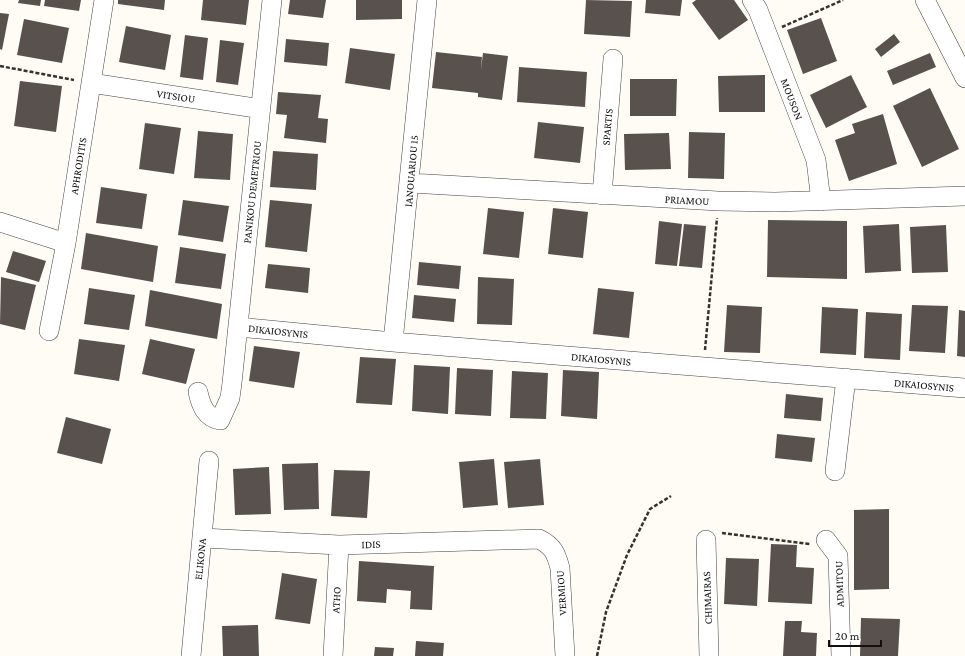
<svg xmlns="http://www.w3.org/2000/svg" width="965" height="656" viewBox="0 0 965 656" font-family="'Crimson Pro',serif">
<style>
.building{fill:#58514d}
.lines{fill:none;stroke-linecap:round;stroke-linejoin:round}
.minor-casing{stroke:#434343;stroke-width:20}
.path{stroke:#323232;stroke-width:2.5;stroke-dasharray:4 2;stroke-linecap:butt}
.minor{stroke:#fff;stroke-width:19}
.labels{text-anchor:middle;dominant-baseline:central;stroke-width:4;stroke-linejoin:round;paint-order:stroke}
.street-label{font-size:11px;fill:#101010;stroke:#fff}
</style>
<rect width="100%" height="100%" fill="#fefcf4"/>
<path class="building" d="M19,0H41L40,6L18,3Z
M45,0H81L79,11L44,6Z
M118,0H165L164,10L118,4Z
M203,0H249L246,25L201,20Z
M290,0H326L323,18L288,14Z
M356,0H402V19L356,20Z
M586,0L632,1L630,37L584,34Z
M646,0H682L680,16L645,13Z
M696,0H734L748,20L719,40L692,3Z
M0,13L9,14L2,50L0,49Z
M821,18L837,61L803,74L787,30Z
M24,19L69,28L62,63L17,55Z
M126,26L171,35L165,70L119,62Z
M894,34L900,42L881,57L875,49Z
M185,35L208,38L203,80L180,77Z
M286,39L329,43L327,66L284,62Z
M220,40L244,43L238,85L216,82Z
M350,48L395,54L390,90L345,83Z
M436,52L482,57L481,70L483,53L508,56L502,100L478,97V93L432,88Z
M930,53L936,67L893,85L887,71Z
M519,67L587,72L585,107L517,102Z
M765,75V112H719L718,76Z
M851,75L867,107L826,128L810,95Z
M630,79H677L676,116H630Z
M20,81L62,86L56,132L14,126Z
M930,88L959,149L922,167L893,106Z
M278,92L321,95L318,118L328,119L326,143L284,138L287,115L276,114Z
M883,114L897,164L849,181L835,140L855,133L852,124Z
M538,122L584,127L580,163L534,158Z
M145,123L181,128L174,174L139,169Z
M198,131L233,134L230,180L194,178Z
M689,132L725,133L724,179L688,178Z
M669,133L671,169L625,170L624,134Z
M273,151L318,154L316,190L270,187Z
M101,187L147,194L142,229L96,223Z
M183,200L229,206L223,242L178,235Z
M270,200L312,204L307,252L265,247Z
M488,208L524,212L519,258L483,254Z
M553,208L588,212L583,258L548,254Z
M768,220L847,221V279L767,277Z
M659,221L682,224L677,266L655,264Z
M684,224L706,226L702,268L679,266Z
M899,224L901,271L865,273L863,226Z
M946,225L948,272L912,273L910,227Z
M86,233L158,246L153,282L81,269Z
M180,247L226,254L221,289L175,283Z
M13,251L46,261L39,282L6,272Z
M419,262L461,266L459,289L417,285Z
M268,264L310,268L308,293L265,288Z
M1,277L36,285L25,330L0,324Z
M478,277L514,279L512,325L477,324Z
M89,288L135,295L129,330L84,324Z
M598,288L634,292L629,338L593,334Z
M150,290L222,304L217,339L145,326Z
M414,295L456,299L454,322L412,318Z
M727,305L762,307L760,353L724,352Z
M912,305L948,306L945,353L909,351Z
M822,307L858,309L856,355L820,353Z
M959,310L965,311V357L957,356Z
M866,312L902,314L900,360L864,358Z
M79,339L125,345L119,381L74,374Z
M150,339L195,349L186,384L142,374Z
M254,346L300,352L294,388L249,381Z
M360,357L396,359L392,405L356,403Z
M414,365L450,367L448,414L412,411Z
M457,368L493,370L491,416L455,414Z
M563,370L599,372L597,419L561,416Z
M512,371L548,373L546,419L510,418Z
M786,394L823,398L821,421L784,418Z
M66,417L111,429L102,464L57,453Z
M777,434L815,438L812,462L775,458Z
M494,459L498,505L463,508L459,462Z
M540,459L544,505L508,508L504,462Z
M318,463L319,509L284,510L282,464Z
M269,467L271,514L235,515L233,469Z
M334,470L370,471L367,518L331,516Z
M889,509V589L854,590V510Z
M771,544L797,545L796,567L814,568L812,604L768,602Z
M726,558L759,559L757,606L724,604Z
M359,561L434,566L432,610L410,609L411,591L387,589L386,603L357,601Z
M282,573L317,579L310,624L275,619Z
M861,618L900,619L898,656H860Z
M785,621H802L801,632L817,633L816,656H783Z
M258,625L259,656H223L222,626Z
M416,641L444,643L443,656H415Z
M375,647L394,648L393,656H374Z"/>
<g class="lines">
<g class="minor-casing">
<path id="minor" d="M752,0L758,10L816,160L821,201
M925,0L965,78
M91,83L261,109
M410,183L718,201L775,202L965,196
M602,195L613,59
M0,222L66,243
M238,327L393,342L965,388
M49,331L66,243L104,0
M393,342L427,0
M198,392C201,406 206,418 220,420L230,398L232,383L272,0
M835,471L846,378
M203,538L339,545L539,539C553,546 556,553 560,568L565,656
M706,540L709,656
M826,540L838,556L841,656
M191,656L209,461
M333,656L339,545"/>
</g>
<path class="path" d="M782,27L843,0
M0,66L74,80
M705,350L717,218
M722,533L810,544
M597,656L606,612L627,555L650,509L671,496"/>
<use href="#minor" class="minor"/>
</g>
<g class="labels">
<g class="street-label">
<text transform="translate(176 96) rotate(9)">VITSIOU</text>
<text transform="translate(792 99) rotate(69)">MOUSON</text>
<text transform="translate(607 127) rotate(-85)">SPARTIS</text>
<text transform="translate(78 166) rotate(-81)">APHRODITIS</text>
<text transform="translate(411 171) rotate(-85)">IANOUARIOU 15</text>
<text transform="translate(252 192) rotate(-84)">PANIKOU DEMETRIOU</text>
<text transform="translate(687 200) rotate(3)">PRIAMOU</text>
<text transform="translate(278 331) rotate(6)">DIKAIOSYNIS</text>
<text transform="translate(601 359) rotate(5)">DIKAIOSYNIS</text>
<text transform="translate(924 385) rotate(5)">DIKAIOSYNIS</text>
<text transform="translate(371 544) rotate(-2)">IDIS</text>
<text transform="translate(200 559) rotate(-84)">ELIKONA</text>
<text transform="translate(839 584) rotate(-92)">ADMITOU</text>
<text transform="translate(561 593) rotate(-94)">VERMIOU</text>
<text transform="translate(707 598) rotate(-92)">CHIMAIRAS</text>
<text transform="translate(336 600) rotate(-87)">ATHO</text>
</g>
</g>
<path d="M829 640v6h52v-6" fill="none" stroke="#101010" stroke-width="2"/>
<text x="835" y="640" font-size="12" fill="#101010" stroke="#ffffff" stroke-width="3" paint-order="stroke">20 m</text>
</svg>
